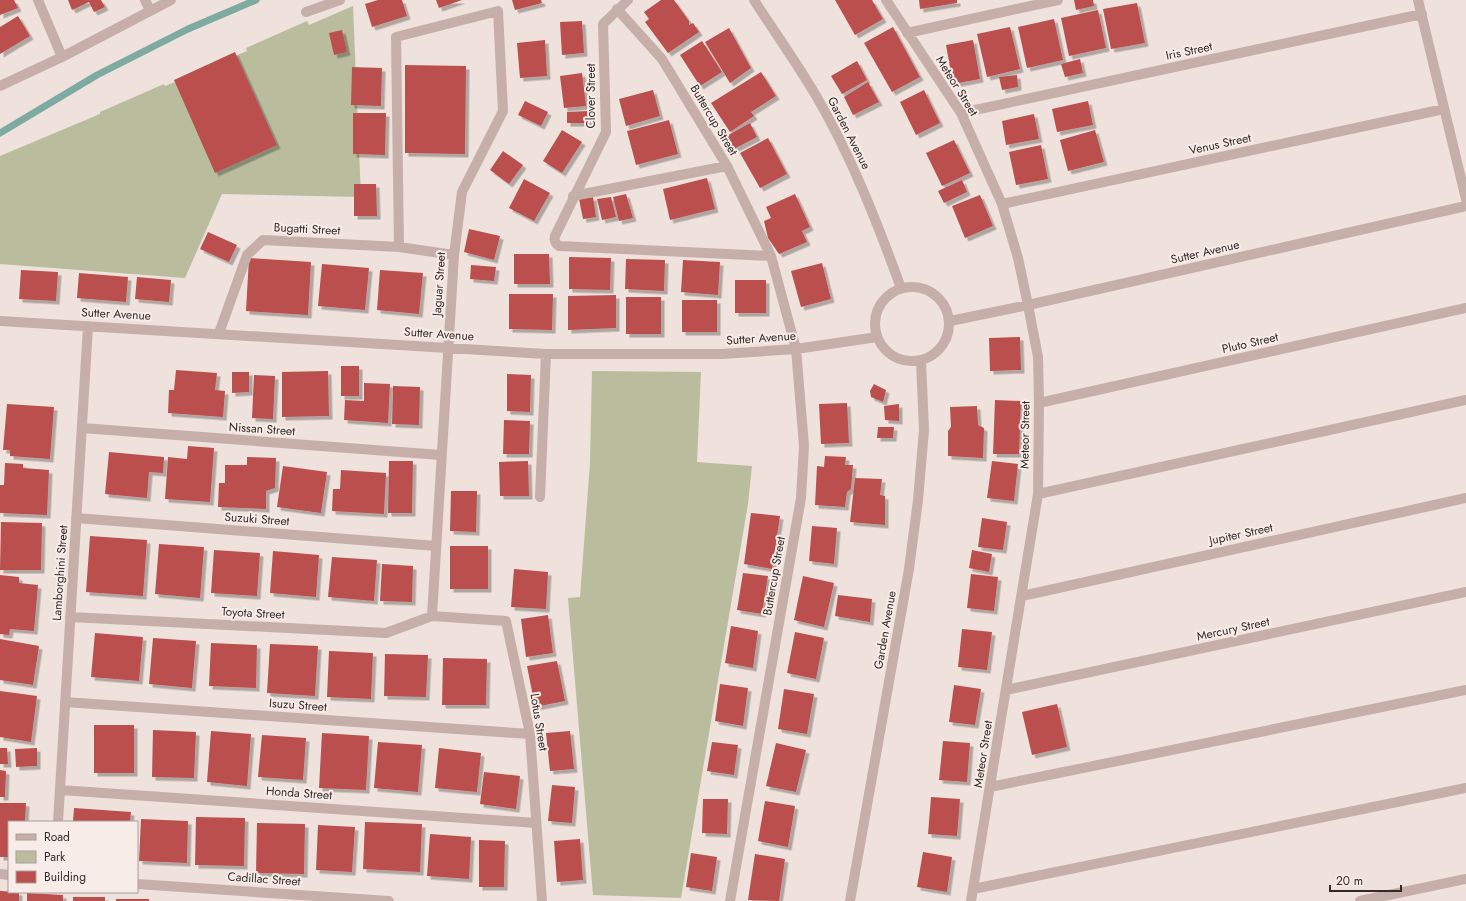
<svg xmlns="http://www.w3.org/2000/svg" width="1466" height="901" viewBox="0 0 1466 901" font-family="Jost,sans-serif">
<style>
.green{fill:#b9bd9d}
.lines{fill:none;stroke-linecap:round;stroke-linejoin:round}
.stream{stroke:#7daaa1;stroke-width:7}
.building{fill:#bb4f4d;filter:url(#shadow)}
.minor{stroke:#c6afa8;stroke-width:10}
.labels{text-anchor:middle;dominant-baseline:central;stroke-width:4;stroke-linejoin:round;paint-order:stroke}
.street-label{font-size:12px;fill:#342928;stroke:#f7ece7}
</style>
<defs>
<filter id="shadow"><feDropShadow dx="3.5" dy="3.5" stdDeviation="0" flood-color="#0004"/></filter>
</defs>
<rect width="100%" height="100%" fill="#efe1db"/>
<path class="green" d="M353,6L361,197L222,194L185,278L0,264V156L100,114V112L164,84L165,86L247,51L246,48L307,21L309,25Z
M592,371L701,372L697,462L752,466L748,504L681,898L593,895L568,598L580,597L590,463Z"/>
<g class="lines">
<path class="stream" d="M0,133L97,75L188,29L256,0"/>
</g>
<path class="building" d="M0,0H14L18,8L0,15Z
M68,0H101L105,7L94,12L89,2L72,10Z
M378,0H402L407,16L372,27L365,4Z
M436,0H462L439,8Z
M512,0H541L542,3L515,10Z
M661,0H674L689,21V25L693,23L699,32L668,53L645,22L649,19L644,12Z
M835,0H872L883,19L855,35Z
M919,0H957V3L920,9Z
M1074,0H1093L1094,6L1076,10Z
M1137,3L1145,43L1111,49L1103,9Z
M1098,10L1106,48L1069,56L1061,18Z
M18,16L30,36L0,54V27Z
M1054,19L1063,60L1027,68L1018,27Z
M582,21L584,53L562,55L560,22Z
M893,27L920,77L892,92L864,43Z
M1010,27L1020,69L987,77L977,34Z
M729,28L751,68L730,83L705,42Z
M342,30L347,52L334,55L329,33Z
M545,40L547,76L520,78L517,43Z
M973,40L980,79L953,84L946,45Z
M702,41L722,72L700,86L680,55Z
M235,52L277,145L215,173L174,80Z
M1080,59L1083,73L1065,77L1061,64Z
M857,61L867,80L842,94L831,76Z
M405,65L466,66L465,154L405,153Z
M352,67L382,68L381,106L351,105Z
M761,72L776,96L751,112L754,116L730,132L711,103Z
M582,73L586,106L564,108L560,76Z
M1017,75L1018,87L1002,90L999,77Z
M868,82L879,102L853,115L844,97Z
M653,90L660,116L626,126L619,99Z
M924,90L940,123L916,135L900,102Z
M525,101L548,112L541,126L518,115Z
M1088,101L1093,125L1057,132L1052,109Z
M588,111L589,123H567V112Z
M353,113H386L385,155L353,154Z
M1034,114L1039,139L1006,145L1002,121Z
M669,120L678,154L636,165L627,131Z
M750,123L757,137L730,151L723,138Z
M562,130L582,142L562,173L543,161Z
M1095,130L1104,162L1068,171L1060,140Z
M768,138L787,174L760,188L740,153Z
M954,140L970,173L942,186L926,153Z
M1041,145L1048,179L1016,185L1009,152Z
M503,151L523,165L509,184L490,170Z
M707,178L715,209L670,220L663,189Z
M524,179L550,193L534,221L509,208Z
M962,180L967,192L944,203L938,191Z
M354,184H376L377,216H354Z
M626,194L633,218L619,221L613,197Z
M795,194L810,227L802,231L807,242L779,254L768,238L764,221L771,218L766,207Z
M980,195L993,226L965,238L952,206Z
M593,197L596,217L583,219L579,199Z
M611,197L616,217L602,220L597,199Z
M469,229L500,236L494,260L464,252Z
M208,232L237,245L229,262L200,249Z
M514,254H549L550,284H514Z
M569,257L611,258L610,290L569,289Z
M249,258L311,262L308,315L246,311Z
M626,259L665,260L664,291L625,289Z
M683,260L720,262L718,295L681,292Z
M822,263L831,299L801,307L791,271Z
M322,264L369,268L365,310L318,306Z
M471,265L496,267L494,281L470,279Z
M21,270L58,272L56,301L19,299Z
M380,270L423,273L419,314L377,310Z
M79,273L128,277L126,302L77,298Z
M137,277L171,280L169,302L135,299Z
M735,280H766V313H735Z
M509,294H553L552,330L509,329Z
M616,295V328L568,330V296Z
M626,297H661V334H626Z
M682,300H717V332H682Z
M1020,337L1021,370L990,371L989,338Z
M341,366H359V396H341Z
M176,370L217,373L215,390L225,391L223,417L168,413L169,390H174Z
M328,371L329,416L282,417V372Z
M232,372H249V392L232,393Z
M507,374L531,375L530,412L507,411Z
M254,375L275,376L273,419L252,418Z
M364,383L390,384L388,423L344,420L345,400L364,401Z
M874,384L886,390L883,402L871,397L870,391Z
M393,386L420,387L419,425L392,424Z
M995,400L1021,401L1019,454H993Z
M847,403L849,443L821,444L819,404Z
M7,404L54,407L50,459L10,456V450H3Z
M899,404V421L885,420L884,406Z
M977,406L978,425L984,428L983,458L948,456V431L951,427L950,407Z
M504,420L530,421L529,454H503Z
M878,427H894L893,438H877Z
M188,446L214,448L210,502L165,499L168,457L187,459Z
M109,452L164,457L163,473L149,472L147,498L105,494Z
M825,456L846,457L845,465H853L851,489L847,492L845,507L815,505L817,466L824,467Z
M247,457L276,458L275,488L266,491V509L218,507L219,483H225V465H247Z
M389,461H413L412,513H388Z
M528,461L529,496H500L499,462Z
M992,461L1018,464L1014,501L987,498Z
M5,463L23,464V468L49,470L47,515L0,513V485H4Z
M283,466L327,472L321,513L277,507Z
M341,470L386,473L384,514L332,511L333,489H340Z
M855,478L882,479L880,495L885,496V525L850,522Z
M451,491H477L476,532L450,531Z
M751,513L780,516L772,569L744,564Z
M982,518L1007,522L1003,550L978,547Z
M1,522L42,523L41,570H0Z
M812,526L837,528L834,564L809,561Z
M90,536L147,540L143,596L86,592Z
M159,544L204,547L200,598L155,594Z
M450,546H488V589H450Z
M214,550L260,553L257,596L211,593Z
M972,550L992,554L989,572L969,568Z
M273,551L319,555L316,597L270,593Z
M332,557L377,560L374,601L328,597Z
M382,564L413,566L412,602L380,601Z
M514,569L548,572L546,609L511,607Z
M743,573L768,576L762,614L737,610Z
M971,574L998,577L994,611L967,608Z
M0,575L19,577V583L38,585L34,631L10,629L9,635L0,634Z
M803,576L834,583L824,627L794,620Z
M838,595L872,599L870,622L835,616Z
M548,615L553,653L526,657L521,619Z
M731,626L758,631L753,668L725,663Z
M962,629L992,632L987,670L958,667Z
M795,632L824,638L816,679L787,673Z
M95,633L143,637L139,681L91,677Z
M153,638L196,641L192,688L149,684Z
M0,639L39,646L33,685L0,680Z
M211,643L257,645L256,688L209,686Z
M270,644L318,646L315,696L267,693Z
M329,651L373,653L371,699L327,697Z
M385,654L428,655L426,697L384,696Z
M443,658L487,659L486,705H442Z
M557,661L565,701L535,707L527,666Z
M720,684L748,688L743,726L715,721Z
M954,685L981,689L975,725L949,722Z
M784,689L814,694L807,734L778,729Z
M0,691L37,696L31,742L0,737Z
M1057,704L1067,747L1032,755L1022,712Z
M94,725H134V773H94Z
M153,730L196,732L194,778L152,777Z
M211,731L251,734L247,786L207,782Z
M570,731L574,769L550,771L546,733Z
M322,733L369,736L366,790L319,788Z
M262,735L306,738L303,780L258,777Z
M943,741L970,743L967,782L939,780Z
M378,742L422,745L418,792L374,788Z
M712,742L738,745L734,775L707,771Z
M776,743L806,750L796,792L766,786Z
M0,748H7L8,764H0Z
M37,748V766L16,767L15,749Z
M439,748L481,753L477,792L435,788Z
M0,770L6,771L5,797H0Z
M484,772L520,776L516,809L480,804Z
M552,785L575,787L572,823L548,821Z
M931,797L960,799L957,836L928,834Z
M703,799H728L727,834L702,833Z
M765,801L795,806L788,847L758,841Z
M0,803H26L25,822H9V857H0Z
M74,808L131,812L130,822H73Z
M196,817L245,818L244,866L195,865Z
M141,819L188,821L187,863L139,861Z
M365,822L422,824L420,872L363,869Z
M257,823L305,824L304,874L256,873Z
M318,825L355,827L352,872L316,870Z
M430,834L471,837L469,879L427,876Z
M580,839L583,880L557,882L554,841Z
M479,840L505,841L504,887H479Z
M923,852L952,857L947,892L917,887Z
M691,853L717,857L712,891L686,887Z
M755,854L785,859L779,901L748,900Z
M0,891L19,892V901H0Z
M27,893L63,895V901H27Z
M73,897H105V901H73Z
M116,899H149V901H116Z"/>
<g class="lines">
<path class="minor" d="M38,0L62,57
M145,0L150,10
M628,0L603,24L606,132L555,236C554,241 555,243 559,246L771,256
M754,0C774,31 796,62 815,94C851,155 877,222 901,288
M886,0L961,113L1002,204L1018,258L1028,305L1038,357L1039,403L1038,494L971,901
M1418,0L1466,199
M617,9L662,59L727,166L771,256L796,349L804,446L801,498L730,901
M306,12L340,0
M907,33L1058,0
M0,86L62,57L171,0
M961,113L1422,14
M573,196L727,166
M1002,204L1444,109
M399,247L396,37L498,11L503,111L462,192L454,255L432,616
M875 324a37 37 0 1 1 74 0a37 37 0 1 1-74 0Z
M0,321L546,354H722L796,349L877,337
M950,321L1028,305L1466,206
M219,333L247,255L263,240L399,247L454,255
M1039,403L1466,308
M82,428L441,455
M1038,494L1466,400
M540,497L546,354
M76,518L436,546
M1022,596L1466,498
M70,617L386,633L432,616L506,621L530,734L542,901
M1006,690L1466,592
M65,702L530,734
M990,787L1466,690
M60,790L536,823
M58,822L88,326
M0,874L9,875
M137,884L389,901
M973,889L1466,788
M850,901L909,569L918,500L924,430L921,361
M1360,901L1466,879"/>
</g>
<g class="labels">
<g class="street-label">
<text transform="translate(1189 51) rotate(-12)">Iris Street</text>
<text transform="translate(957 86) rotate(58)">Meteor Street</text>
<text transform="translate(591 96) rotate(-90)">Clover Street</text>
<text transform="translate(714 120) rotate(59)">Buttercup Street</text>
<text transform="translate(849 133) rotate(63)">Garden Avenue</text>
<text transform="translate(1220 144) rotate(-12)">Venus Street</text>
<text transform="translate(307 229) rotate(3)">Bugatti Street</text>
<text transform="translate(1205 252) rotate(-13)">Sutter Avenue</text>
<text transform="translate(439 284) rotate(-86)">Jaguar Street</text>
<text transform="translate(116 314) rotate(3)">Sutter Avenue</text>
<text transform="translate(439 334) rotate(4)">Sutter Avenue</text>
<text transform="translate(761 338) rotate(-4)">Sutter Avenue</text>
<text transform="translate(1250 343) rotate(-13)">Pluto Street</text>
<text transform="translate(262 429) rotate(4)">Nissan Street</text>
<text transform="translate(1025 435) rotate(-89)">Meteor Street</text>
<text transform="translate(257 519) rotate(4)">Suzuki Street</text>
<text transform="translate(1241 534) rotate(-12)">Jupiter Street</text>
<text transform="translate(60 573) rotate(-86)">Lamborghini Street</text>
<text transform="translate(774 576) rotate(-80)">Buttercup Street</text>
<text transform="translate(253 613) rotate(3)">Toyota Street</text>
<text transform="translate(1233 629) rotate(-12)">Mercury Street</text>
<text transform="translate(885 630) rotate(-80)">Garden Avenue</text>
<text transform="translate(298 705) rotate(4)">Isuzu Street</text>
<text transform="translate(539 722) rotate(81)">Lotus Street</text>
<text transform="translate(983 754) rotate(-81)">Meteor Street</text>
<text transform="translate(299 793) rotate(4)">Honda Street</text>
<text transform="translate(264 879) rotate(4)">Cadillac Street</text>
</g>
</g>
<rect x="8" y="821" width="130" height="72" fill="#f7ece7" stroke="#a99e9b"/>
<rect x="16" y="834" width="20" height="6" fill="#c6afa8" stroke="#a99e9b"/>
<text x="44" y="841" font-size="12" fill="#342928">Road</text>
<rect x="16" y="851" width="20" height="12" fill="#b9bd9d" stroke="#a99e9b"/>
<text x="44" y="861" font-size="12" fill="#342928">Park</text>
<rect x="16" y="871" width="20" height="12" fill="#bb4f4d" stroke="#a99e9b"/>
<text x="44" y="881" font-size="12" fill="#342928">Building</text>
<path d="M1330 885v6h71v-6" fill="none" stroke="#342928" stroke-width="2"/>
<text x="1336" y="885" font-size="12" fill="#342928" stroke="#f7ece7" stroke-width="3" paint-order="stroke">20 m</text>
</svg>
